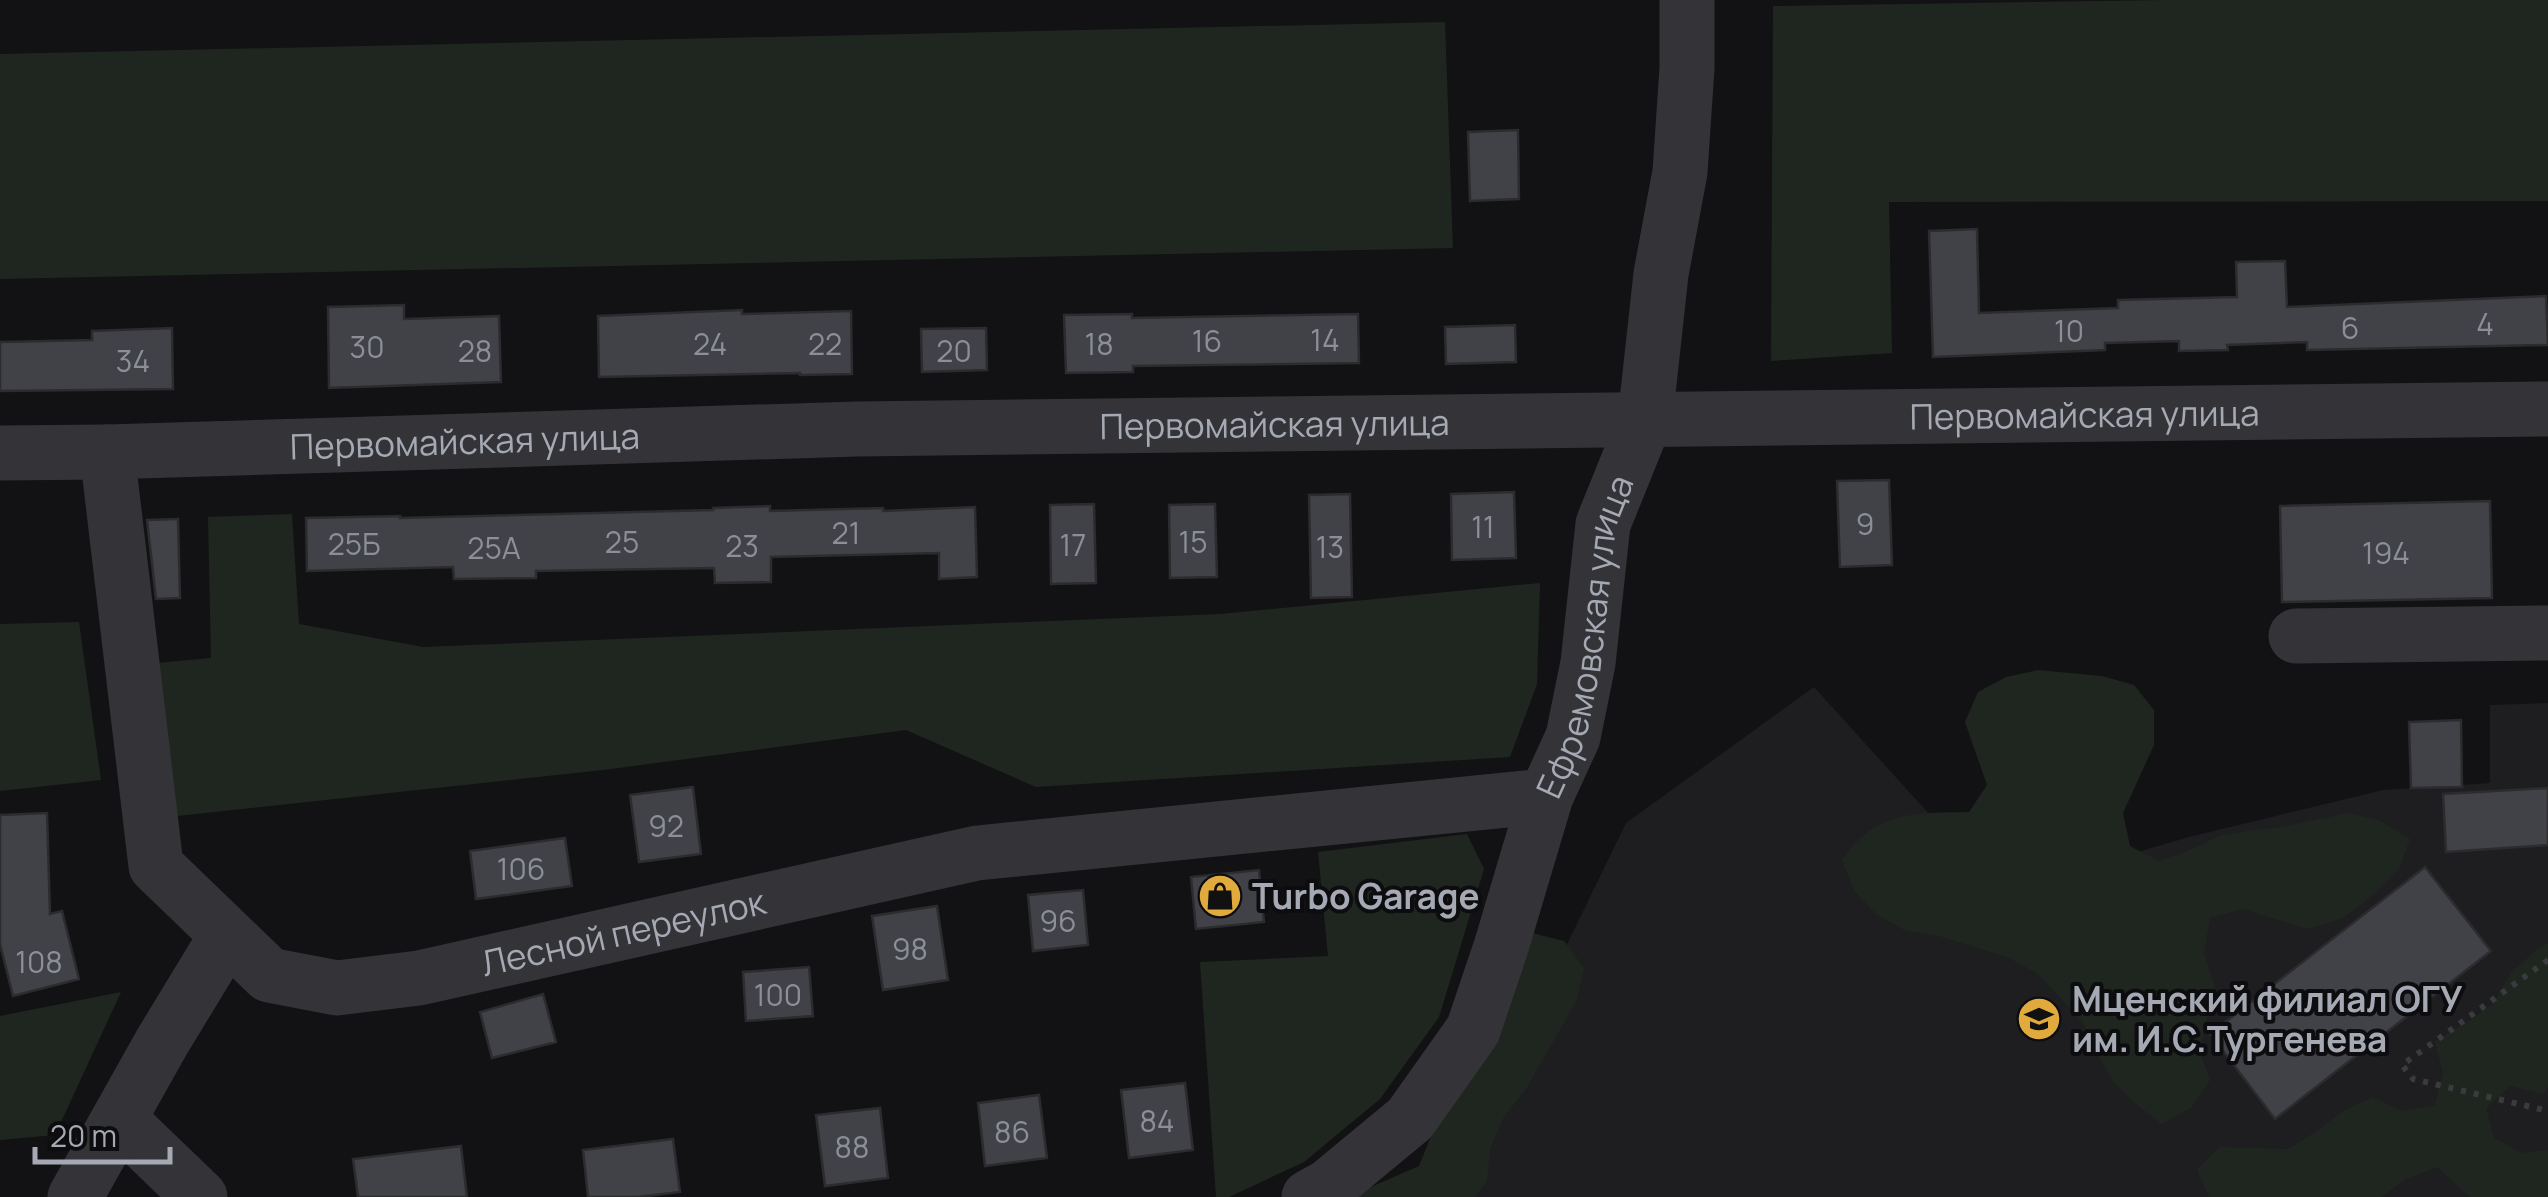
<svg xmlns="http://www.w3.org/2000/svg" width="2548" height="1197" viewBox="0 0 2548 1197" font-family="Manrope,sans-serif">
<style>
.built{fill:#1e1e21}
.green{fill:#1f2620}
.building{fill:#414247;stroke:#2c2c2f;stroke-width:2.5}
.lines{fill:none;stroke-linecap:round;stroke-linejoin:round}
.path{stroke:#3a3b3f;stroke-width:6;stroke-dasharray:5 8;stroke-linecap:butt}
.minor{stroke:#343438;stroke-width:55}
.labels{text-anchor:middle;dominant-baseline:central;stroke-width:8;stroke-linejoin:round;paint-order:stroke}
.number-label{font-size:30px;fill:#8c8f98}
.street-label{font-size:35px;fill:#a5a9b3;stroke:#0d0d0f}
.poi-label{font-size:35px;font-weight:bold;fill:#a5a9b3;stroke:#0d0d0f;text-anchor:start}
</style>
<rect width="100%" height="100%" fill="#121214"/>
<path class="built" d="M1814,687L2000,892L2189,837L2383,790L2490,783V705L2548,703V1197H1444L1626,823Z"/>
<path class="green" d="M2166,0H2548V201L1889,202L1892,353L1771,361L1773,6Z
M1445,22L1453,248L0,279V54Z
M292,514L299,624L423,647L1220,614L1540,583L1537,684L1510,757L1036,787L906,730L603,770L168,817L147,664L211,658L208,517Z
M79,622L101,780L0,791V624Z
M2038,670L2102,676L2134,685L2154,710V745L2123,813L2130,846L2159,861L2188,851L2221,835L2287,826L2348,813L2379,820L2410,839L2399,869L2374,894L2343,918L2307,929L2243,909L2210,918L2204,953L2215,987L2199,1050L2210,1080L2192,1107L2162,1124L2136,1104L2113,1081L2096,1052L2082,1021L2037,973L2007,957L1939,936L1906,931L1877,915L1854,891L1842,860C1848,852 1855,842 1863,836C1893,810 1932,813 1969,812L1987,785L1965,722L1978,692L2006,677Z
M1467,834L1484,869L1439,1017L1380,1099L1304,1162L1229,1197H1216L1200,962L1328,956L1318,852Z
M1532,933L1564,941L1584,968L1577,1000L1526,1089L1504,1117L1490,1149L1487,1181L1475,1197H1348L1419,1166L1440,1114Z
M2548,943V1087L2543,1094L2511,1086L2486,1108L2494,1138L2522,1153L2548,1150V1197H2470L2437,1167L2406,1179L2381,1197H2209L2197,1170L2219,1147L2288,1149L2317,1131L2343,1111L2373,1097L2401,1111L2435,1105L2443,1073L2435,1041L2465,1024L2493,1004L2510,974L2534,952Z
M121,992L55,1135L0,1140V1016Z"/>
<path class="building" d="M1518,130L1519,199L1470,201L1468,132Z
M1977,229L1979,313L2118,308V300L2237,297L2236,262L2285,261L2287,307L2546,296L2548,345L2307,350V342L2227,345L2228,350L2179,351V341L2105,343V350L1933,357L1929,231Z
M404,305V319L499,316L501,382L329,388L328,307Z
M742,310V314L851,311L852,374L800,375V373L599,377L598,316Z
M1132,314V318L1358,314L1359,363L1133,366V372L1066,373L1064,315Z
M1515,325L1516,362L1446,364L1445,327Z
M172,328L173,389L0,391V342L92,340V331Z
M986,328L987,370L922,372L921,329Z
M1889,480L1892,565L1840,567L1837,481Z
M1514,492L1516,558L1452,560L1451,494Z
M1350,494L1352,597L1311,598L1309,495Z
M2490,501L2492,598L2282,602L2280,506Z
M1094,504L1096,583L1051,584L1050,505Z
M1215,504L1217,577L1170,578L1169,505Z
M770,506V511L883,508V511L975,507L977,577L939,579V553L771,557V582L715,583L714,568L536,571V578L454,579L453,567L307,571L306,518L400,516V518L713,510V508Z
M178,519L180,598L156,599L147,520Z
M2461,720L2462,787L2411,788L2409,722Z
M693,787L701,854L639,862L630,795Z
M2548,788V845L2446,852L2443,794Z
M47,813L50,914L62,911L79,979L13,996L0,944V815Z
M565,838L572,886L476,899L470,851Z
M2425,867L2491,951L2275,1119L2210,1034Z
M1259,870L1264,922L1196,929L1191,877Z
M1083,890L1088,945L1033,951L1028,895Z
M937,906L948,980L883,990L872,916Z
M809,967L813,1016L746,1021L743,972Z
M543,994L556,1042L492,1058L480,1012Z
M1185,1083L1193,1150L1129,1158L1121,1090Z
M1039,1095L1047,1158L985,1166L978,1103Z
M880,1108L888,1178L825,1186L816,1115Z
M673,1139L680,1192L638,1197H588L583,1150Z
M461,1146L467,1197H358L353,1159Z"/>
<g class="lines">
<path class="path" d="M2548,960L2402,1065L2413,1079L2548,1111"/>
<g class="minor">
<path id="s1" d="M107,452L156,866L269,975L337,988L419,978L977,853L1546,796"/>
<path id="s2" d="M0,453L107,452L857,429L2548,409"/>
<path d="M2296,636L2548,633"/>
<path d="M119,1119L200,1197"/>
<path d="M75,1197L162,1042L227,935"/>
<path id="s3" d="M1309,1197L1329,1186L1410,1119L1473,1030L1501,947L1546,796L1573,737L1588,663L1603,524L1645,420L1661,274L1680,172L1687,68V0"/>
</g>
</g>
<defs>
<g id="shop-disc" transform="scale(2.25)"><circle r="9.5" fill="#e0aa3d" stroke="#0d0d0f"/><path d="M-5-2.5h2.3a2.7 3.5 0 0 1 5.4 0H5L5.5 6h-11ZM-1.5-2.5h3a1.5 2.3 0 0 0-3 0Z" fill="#111"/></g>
<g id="university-disc" transform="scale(2.25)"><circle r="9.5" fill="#e0aa3d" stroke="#0d0d0f"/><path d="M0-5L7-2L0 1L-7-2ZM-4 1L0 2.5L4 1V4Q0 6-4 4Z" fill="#111"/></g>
</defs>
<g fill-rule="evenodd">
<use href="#shop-disc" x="1220" y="896"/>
<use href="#university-disc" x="2039" y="1019"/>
</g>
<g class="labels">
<g class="number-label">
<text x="2485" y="323">4</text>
<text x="2350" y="327">6</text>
<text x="2069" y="330">10</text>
<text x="1325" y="339">14</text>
<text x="1207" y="340">16</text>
<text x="710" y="343">24</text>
<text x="825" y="343">22</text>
<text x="1099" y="343">18</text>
<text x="367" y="346">30</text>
<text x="475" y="350">28</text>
<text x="954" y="350">20</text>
<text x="133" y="360">34</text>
<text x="1865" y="523">9</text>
<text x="1483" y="526">11</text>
<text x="846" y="532">21</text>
<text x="622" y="541">25</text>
<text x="1193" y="541">15</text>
<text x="354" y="543">25Б</text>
<text x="1073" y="544">17</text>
<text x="742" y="545">23</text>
<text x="1330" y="546">13</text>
<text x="494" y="547">25А</text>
<text x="2386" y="552">194</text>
<text x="666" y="825">92</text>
<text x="521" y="868">106</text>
<text x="1058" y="920">96</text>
<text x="910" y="948">98</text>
<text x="39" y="961">108</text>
<text x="778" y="994">100</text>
<text x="1157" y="1120">84</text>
<text x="1012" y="1131">86</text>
<text x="852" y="1146">88</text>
</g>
<g class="street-label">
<text stroke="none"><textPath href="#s2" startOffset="2085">Первомайская улица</textPath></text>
<text stroke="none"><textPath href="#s2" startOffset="1275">Первомайская улица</textPath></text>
<text stroke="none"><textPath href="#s2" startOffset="465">Первомайская улица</textPath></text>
<text stroke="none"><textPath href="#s3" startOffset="648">Ефремовская улица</textPath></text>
<text stroke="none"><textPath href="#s1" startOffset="935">Лесной переулок</textPath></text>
</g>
<g class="poi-label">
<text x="1252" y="896">Turbo Garage</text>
<text x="2072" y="999">Мценский филиал ОГУ<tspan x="2072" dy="40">им. И.С.Тургенева</tspan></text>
</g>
</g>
<path d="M35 1147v15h135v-15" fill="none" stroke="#a5a9b3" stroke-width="5"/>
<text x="50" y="1147" font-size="30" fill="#a5a9b3" stroke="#0d0d0f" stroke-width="8" paint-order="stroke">20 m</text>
</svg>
